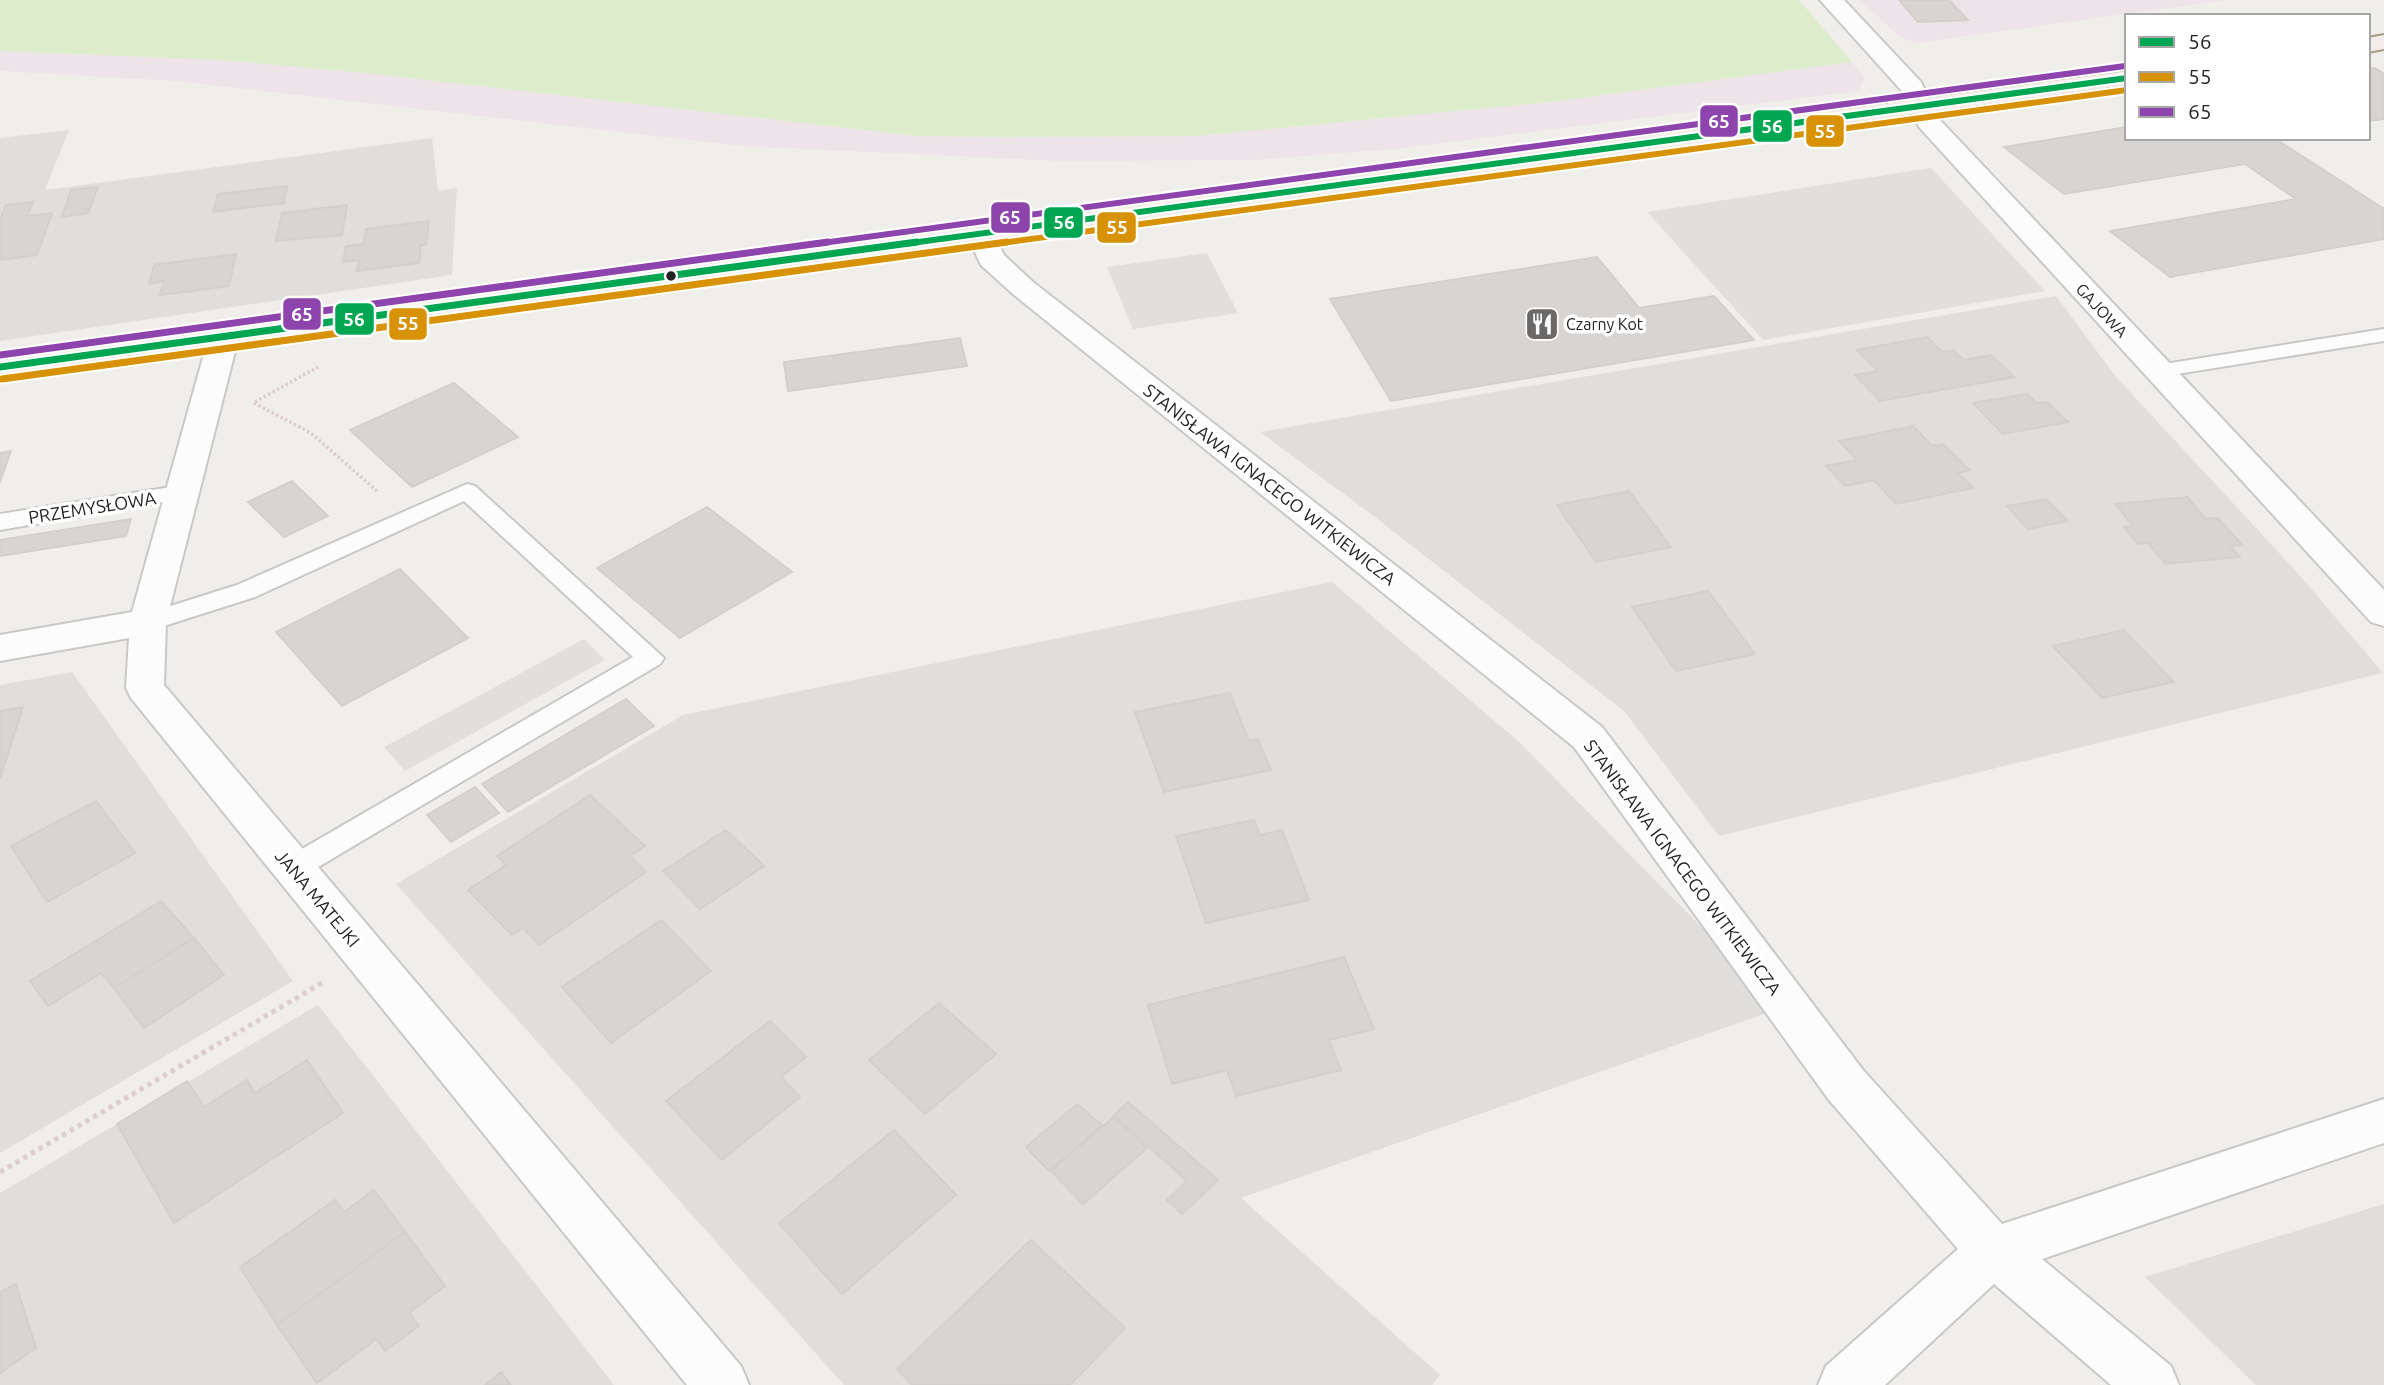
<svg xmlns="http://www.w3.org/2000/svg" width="2384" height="1385" viewBox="0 0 2384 1385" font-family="Ubuntu,sans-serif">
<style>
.residential{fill:#dfdedc}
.industrial{fill:#ede4e9}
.grass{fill:#ddeccb}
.parking{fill:#e0dfde}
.building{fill:#d7d4d2;stroke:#d3d0cc;stroke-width:2}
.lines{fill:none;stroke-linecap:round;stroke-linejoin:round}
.lane-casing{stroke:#c9c8c7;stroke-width:4}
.street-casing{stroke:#c9c8c7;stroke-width:4}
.primary-casing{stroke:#a79c86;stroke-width:4}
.path-far1{stroke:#dccecd;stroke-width:3.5;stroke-dasharray:2.5 2.5;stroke-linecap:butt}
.path{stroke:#dccecd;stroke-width:5;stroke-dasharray:4.5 4.5;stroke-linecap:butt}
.lane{fill:#fdfcfc;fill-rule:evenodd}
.street{fill:#fdfcfc;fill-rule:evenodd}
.primary{fill:#f3ede7;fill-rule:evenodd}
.bus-1-far1-casing{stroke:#fff;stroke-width:10}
.bus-1-casing{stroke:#fff;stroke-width:11}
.bus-2-far1-casing{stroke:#fff;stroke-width:10}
.bus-2-casing{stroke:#fff;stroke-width:11}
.bus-3-far1-casing{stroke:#fff;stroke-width:10}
.bus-3-casing{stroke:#fff;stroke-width:11}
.bus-1-far1{stroke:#00a651;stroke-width:6}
.bus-1{stroke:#00a651;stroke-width:7}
.bus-2-far1{stroke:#d79205;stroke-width:6}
.bus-2{stroke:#d79205;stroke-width:7}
.bus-3-far1{stroke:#8e44ad;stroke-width:6}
.bus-3{stroke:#8e44ad;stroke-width:7}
.bus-dot{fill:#222;stroke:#fff;stroke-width:2.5}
.labels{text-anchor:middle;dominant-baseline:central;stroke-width:7;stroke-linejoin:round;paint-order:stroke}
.far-street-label{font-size:16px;fill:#222;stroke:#fff}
.far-poi-label{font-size:16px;fill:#222;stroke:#fff;text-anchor:start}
.street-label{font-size:18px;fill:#222;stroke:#fff}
.line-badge{stroke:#fff;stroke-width:2.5}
.badge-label{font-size:19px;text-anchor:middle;font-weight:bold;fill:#fff}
</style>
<rect width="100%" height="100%" fill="#f0eeeb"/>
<path class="residential" d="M69,130L45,190L432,138L438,191L457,188L452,275L0,341V138Z
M2056,296L2116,377L2295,570L2383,673L1719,836L1624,711L1371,514L1260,432Z
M1332,582L1518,741L1781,1008L1241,1198L1440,1375L1432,1385H844L396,884L683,715Z
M72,672L293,981L0,1153V685Z
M318,1005L614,1385H0V1193Z
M2384,1204V1385H2256L2145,1277Z"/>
<path class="industrial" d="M1860,0H2227L1917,43L1901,38Z
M0,51L222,60L365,73L917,136L999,137L1196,136L1550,102L1852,62L1865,79L1858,90L1850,92L1394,149L1255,160L1060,161L742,146L175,81L0,71Z"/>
<path class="grass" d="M0,0H1799L1852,62L1550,102L1196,136L999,137L917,136L365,73L222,60L0,51Z"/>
<path class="parking" d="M1931,168L2045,291L1763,340L1647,212Z
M1207,253L1238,313L1133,329L1107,267Z
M584,639L605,660L405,771L384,747Z"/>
<path class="building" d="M1899,0H1949L1968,20L1918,22Z
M2375,68L2384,74V119L2368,121V69Z
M2127,127V138H2274L2384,209V239L2170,277L2110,231L2296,199L2245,164L2064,194L2004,147Z
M287,186L284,203L213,212L218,194Z
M98,187L88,213L62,217L71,190Z
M33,202L27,216L52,213L37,255L0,260V220L6,205Z
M347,205L342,235L276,241L282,213Z
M429,221L426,245H421L419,263L357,271L359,260L343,262L346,246L363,244L366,229Z
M236,254L229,286L160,295L164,281L149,284L154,265Z
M1597,257L1639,308L1714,296L1754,340L1391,401L1330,299Z
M1927,337L1942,352L1953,350L1964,360L1991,355L2014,377L1880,401L1855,375L1878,371L1857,350Z
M960,338L967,366L788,391L784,362Z
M454,383L518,437L412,487L350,430Z
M2027,394L2037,403L2047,402L2068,422L2003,434L1973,403Z
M1913,426L1932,446L1943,444L1970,470L1958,473L1973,488L1896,504L1874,480L1845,486L1826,466L1857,460L1839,441Z
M11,451L0,482V453Z
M292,481L328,516L284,537L248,502Z
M1629,491L1671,547L1596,562L1557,505Z
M2187,497L2206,519L2218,518L2242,545L2230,546L2240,557L2165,564L2148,543L2138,544L2124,527L2133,526L2115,504Z
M2046,499L2068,521L2028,529L2007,506Z
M707,507L792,572L680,638L597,568Z
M131,519L126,536L0,556V540Z
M400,569L468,638L342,706L276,632Z
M1708,591L1755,654L1676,671L1632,607Z
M2123,630L2174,682L2102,698L2053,646Z
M1230,693L1249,741L1258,739L1271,770L1164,792L1135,712Z
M626,699L654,726L508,812L482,784Z
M23,707L1,776L0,777V711Z
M475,787L499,813L451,842L427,815Z
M590,795L645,846L630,856L646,872L539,945L523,928L512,935L468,890L506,865L497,856Z
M96,801L135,853L47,902L11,846Z
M1254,820L1260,835L1282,830L1309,900L1206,923L1176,836Z
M726,830L764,866L700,909L663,871Z
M161,901L194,938L114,988L101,973L48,1006L30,981Z
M661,920L711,971L611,1043L562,987Z
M194,938L224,975L144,1028L114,988Z
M1344,957L1374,1029L1329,1040L1341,1070L1236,1096L1227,1070L1172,1084L1148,1005Z
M939,1003L996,1054L925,1114L869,1060Z
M770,1021L806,1057L781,1077L800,1097L722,1160L666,1101Z
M307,1060L343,1113L174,1223L117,1124L187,1081L204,1107L247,1080L255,1093Z
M1128,1102L1218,1180L1182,1214L1167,1200L1187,1181L1114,1115Z
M1077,1104L1102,1125L1049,1171L1026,1147Z
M1114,1117L1147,1148L1083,1204L1051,1171Z
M894,1130L956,1195L842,1294L779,1223Z
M374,1190L405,1232L277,1325L240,1267L335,1200L344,1212Z
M405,1232L445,1286L409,1313L419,1326L385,1351L376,1339L317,1383L277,1325Z
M1031,1240L1125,1328L1070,1385H912L897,1369Z
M16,1284L36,1348L0,1373V1292Z
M501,1372L511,1385H485Z"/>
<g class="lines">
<g class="lane-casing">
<path id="lane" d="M2384,329V341L2158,377L2147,371L2158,365Z
M467,484L475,486L664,658L660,664L303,876L293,879L283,876L279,868L283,860L633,657L464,501L255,597L148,631L139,628L135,622L139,616L237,585Z
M184,485L192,487L196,492L192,497L0,530V514Z"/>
</g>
<g class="street-casing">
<path id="street" d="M1820,0H1844L1921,82L1939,119L2384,590V626L2371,622L1919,127L1901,90Z
M980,225L990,227L1004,255L1033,282L1602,727L1863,1070L2002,1224L2384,1099V1143L2042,1259L2171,1366L2179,1385H2111L1994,1284L1885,1385H1818L1826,1366L1958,1249L1829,1100L1574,747L1013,294L981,265L966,233L970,227Z
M224,327L235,330L239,336L166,622L164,685L741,1366L749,1385H687L131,698L126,688L129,638L0,661V635L132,612L209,336L213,330Z"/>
</g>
<g class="primary-casing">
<path id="primary" d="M2384,35V49L2368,52V38Z
M2127,71V85L0,376V358Z"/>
</g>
<path class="path-far1" d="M255,402L318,367
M254,403L311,433L377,491"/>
<path class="path" d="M0,1172L322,983"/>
<use href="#lane" class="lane"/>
<use href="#street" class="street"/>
<use href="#primary" class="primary"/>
<g class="bus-1-far1-casing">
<path id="bus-1-far1" d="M904,244L2127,78"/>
</g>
<g class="bus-1-casing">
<path id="bus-1" d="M0,367L917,242"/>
</g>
<g class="bus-2-far1-casing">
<path id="bus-2-far1" d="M994,244L2127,90"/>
</g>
<g class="bus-2-casing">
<path id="bus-2" d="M2,379L1007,242"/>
</g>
<g class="bus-3-far1-casing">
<path id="bus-3-far1" d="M815,244L2125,66"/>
</g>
<g class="bus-3-casing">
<path id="bus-3" d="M0,355L828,242"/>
</g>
<use href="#bus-1-far1" class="bus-1-far1"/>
<use href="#bus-1" class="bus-1"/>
<use href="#bus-2-far1" class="bus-2-far1"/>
<use href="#bus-2" class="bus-2"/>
<use href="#bus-3-far1" class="bus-3-far1"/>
<use href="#bus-3" class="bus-3"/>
</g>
<defs>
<g id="restaurant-square" transform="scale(1.75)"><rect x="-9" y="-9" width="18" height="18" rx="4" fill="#6a6968" stroke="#fff"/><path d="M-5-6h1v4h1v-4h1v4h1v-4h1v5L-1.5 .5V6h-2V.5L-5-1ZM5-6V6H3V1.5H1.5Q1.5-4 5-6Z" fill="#fff"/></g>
</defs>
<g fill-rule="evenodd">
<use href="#restaurant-square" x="1542" y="324"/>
</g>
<circle class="bus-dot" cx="671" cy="276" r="6"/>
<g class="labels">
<g class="far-street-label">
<text transform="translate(2102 310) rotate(47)">GAJOWA</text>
</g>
<g class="far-poi-label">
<text x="1566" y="324">Czarny Kot</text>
</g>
<g class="street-label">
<text transform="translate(1270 484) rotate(38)">STANISŁAWA IGNACEGO WITKIEWICZA</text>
<text transform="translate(92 507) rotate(-9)">PRZEMYSŁOWA</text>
<text transform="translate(1683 867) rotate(53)">STANISŁAWA IGNACEGO WITKIEWICZA</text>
<text transform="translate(318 898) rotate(50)">JANA MATEJKI</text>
</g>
</g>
<g class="line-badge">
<rect x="1699" y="104" width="40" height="34" rx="7" fill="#8e44ad"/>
<rect x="1752" y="109" width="41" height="34" rx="7" fill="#00a651"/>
<rect x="1805" y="114" width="40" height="34" rx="7" fill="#d79205"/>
<rect x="990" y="201" width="41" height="33" rx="7" fill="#8e44ad"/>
<rect x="1043" y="206" width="41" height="33" rx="7" fill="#00a651"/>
<rect x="1096" y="211" width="41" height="33" rx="7" fill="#d79205"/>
<rect x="282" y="297" width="40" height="34" rx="7" fill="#8e44ad"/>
<rect x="334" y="302" width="41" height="34" rx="7" fill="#00a651"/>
<rect x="388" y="307" width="40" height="34" rx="7" fill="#d79205"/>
</g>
<g class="badge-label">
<text x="1719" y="128">65</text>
<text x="1772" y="133">56</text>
<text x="1825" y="138">55</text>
<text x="1010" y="224">65</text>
<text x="1064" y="229">56</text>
<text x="1117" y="234">55</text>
<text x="302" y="321">65</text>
<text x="354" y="326">56</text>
<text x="408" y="330">55</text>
</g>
<rect x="2125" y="14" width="245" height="126" fill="#ffffff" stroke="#a7a7a7" stroke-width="2"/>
<rect x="2139" y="37" width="35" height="10" fill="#00a651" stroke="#a7a7a7" stroke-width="2"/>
<text x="2188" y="49" font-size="21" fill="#222222">56</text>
<rect x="2139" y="72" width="35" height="10" fill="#d79205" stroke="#a7a7a7" stroke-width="2"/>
<text x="2188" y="84" font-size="21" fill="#222222">55</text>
<rect x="2139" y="107" width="35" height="10" fill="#8e44ad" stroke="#a7a7a7" stroke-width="2"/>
<text x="2188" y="119" font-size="21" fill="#222222">65</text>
</svg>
